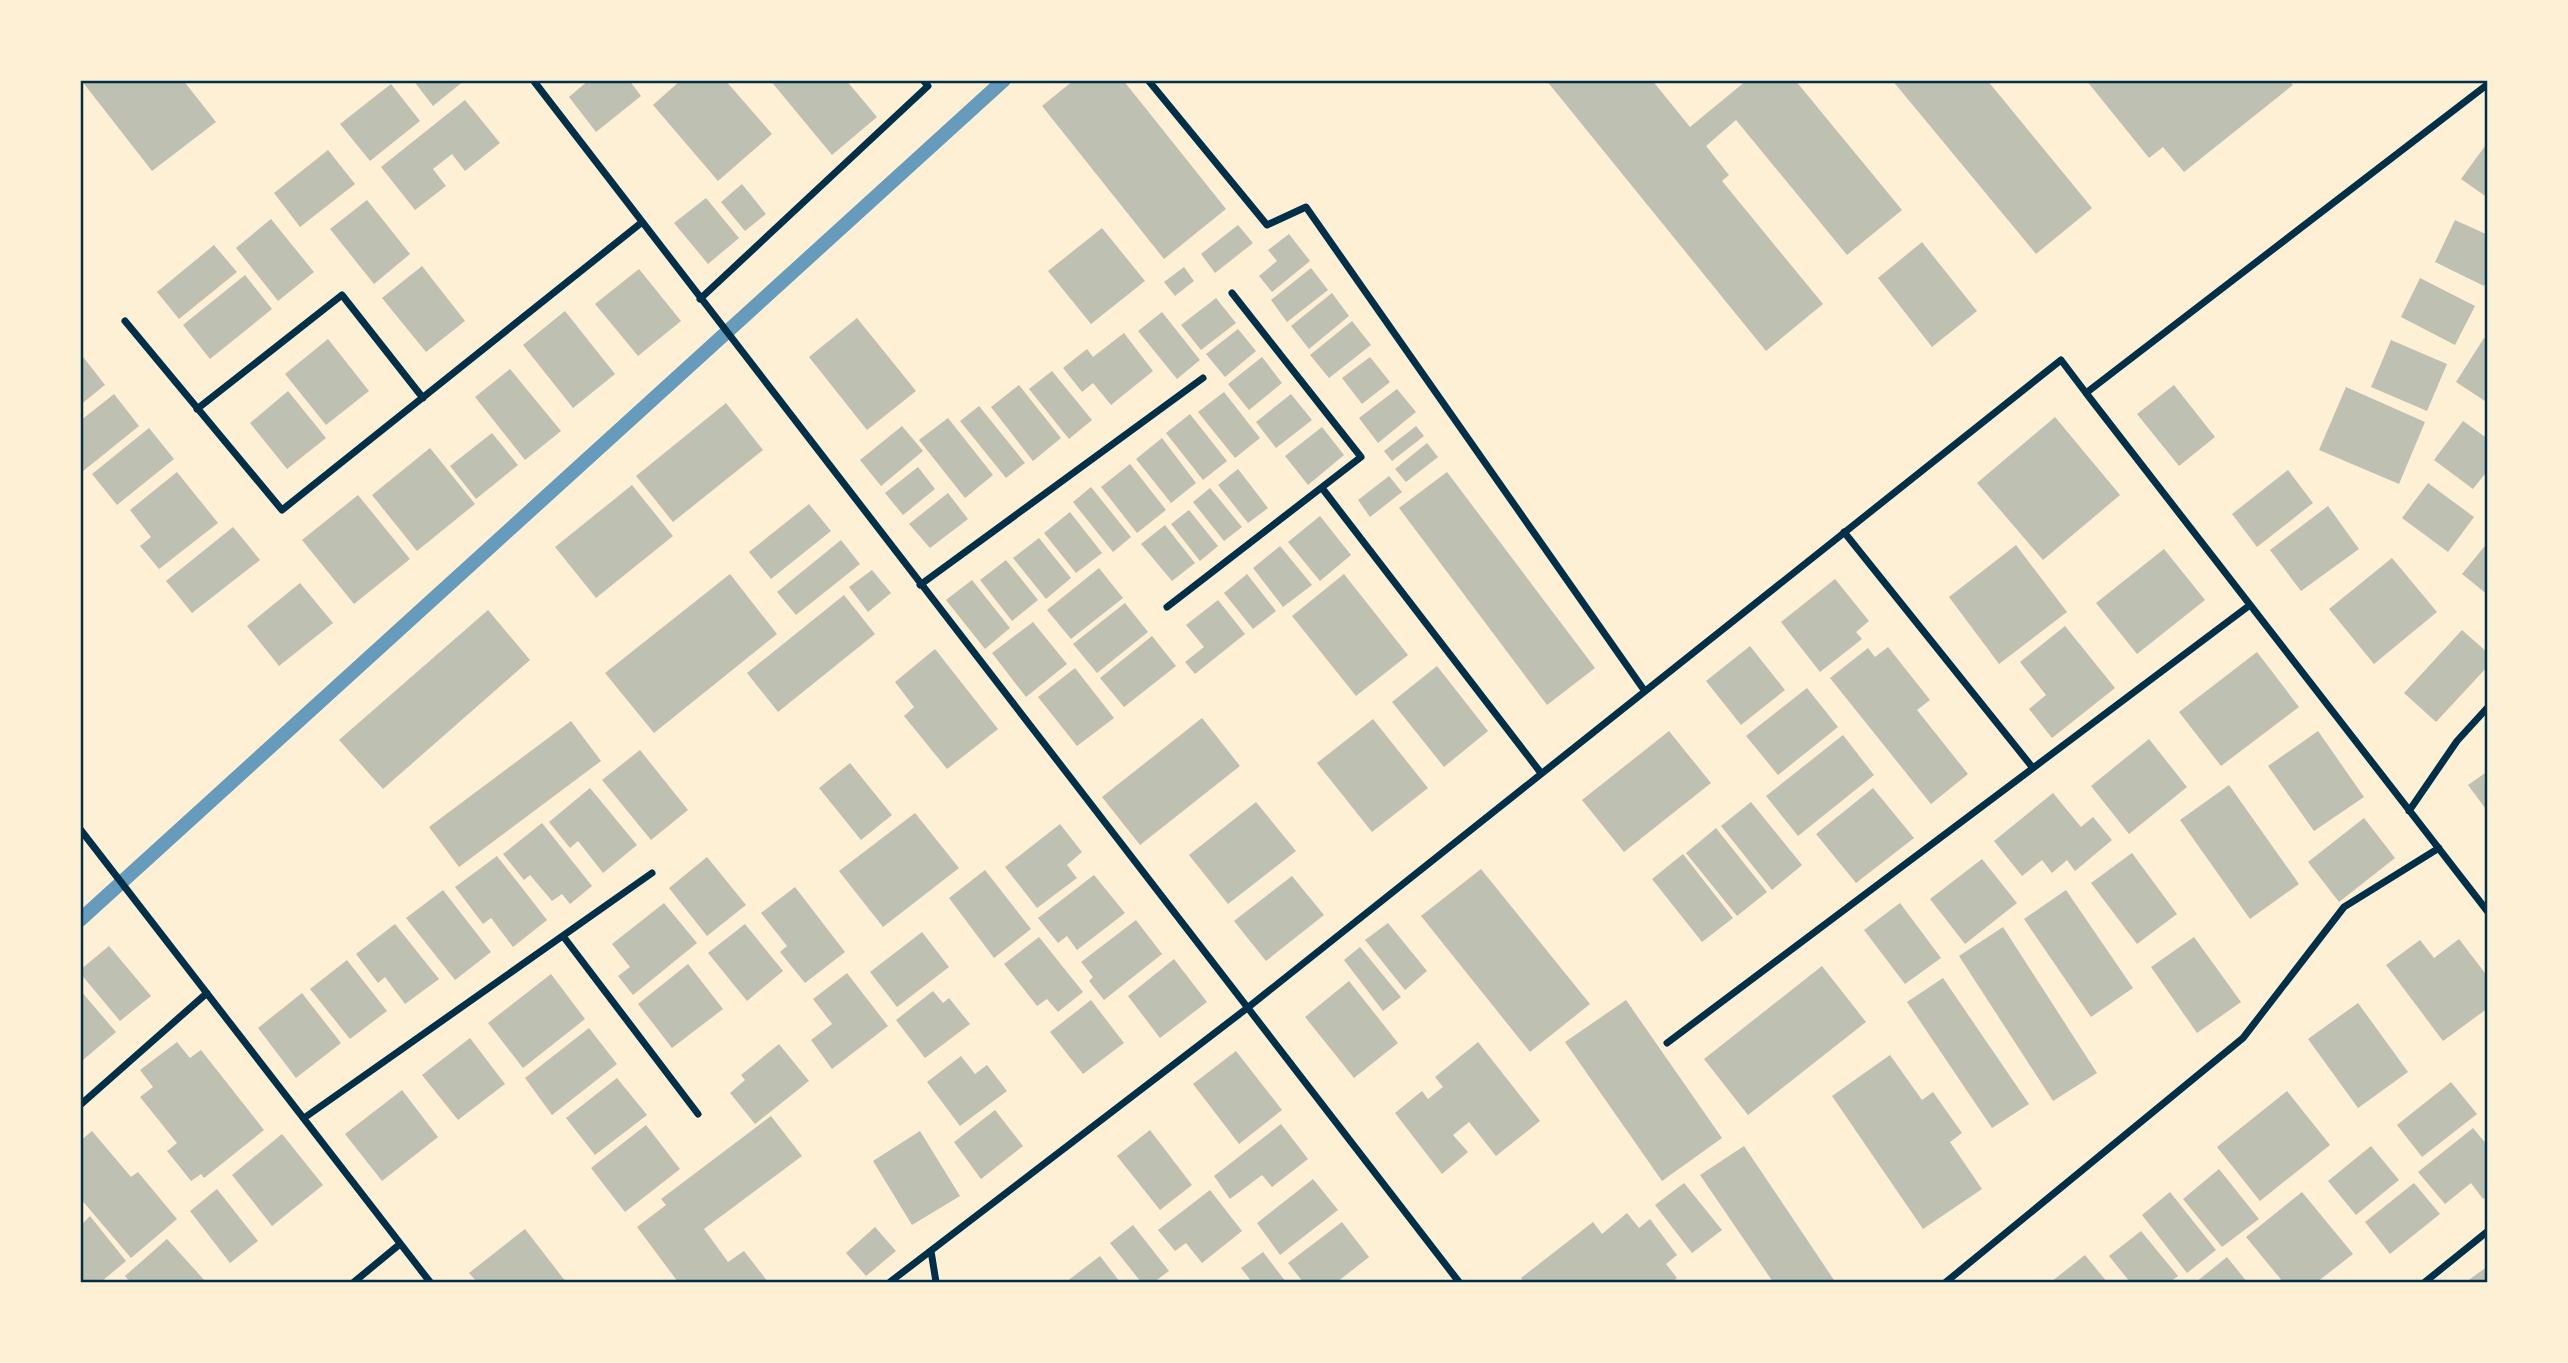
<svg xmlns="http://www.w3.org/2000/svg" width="2568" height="1363" viewBox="0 0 2568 1363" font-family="Helvetica,sans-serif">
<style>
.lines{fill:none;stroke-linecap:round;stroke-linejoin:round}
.stream{stroke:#669bbc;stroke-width:14}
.building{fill:#bec0b2}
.minor{stroke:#003049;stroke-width:7}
.neatline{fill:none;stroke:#003049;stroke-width:2.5}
</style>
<rect width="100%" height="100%" fill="#fdf0d5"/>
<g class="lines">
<path class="stream" d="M80,920L1004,80"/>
</g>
<path class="building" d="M81,80H183L216,122L152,171Z
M413,80H465L433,106Z
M589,80H629L641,96L596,132L569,97Z
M681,80H725L772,134L718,181L653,105Z
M770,80H846L877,117L832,155Z
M1074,80H1123L1226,209L1164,259L1042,106Z
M1546,80H1652L1690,127L1747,80H1795L1902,210L1847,255L1736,120L1706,146L1729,175L1722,181L1823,304L1766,351Z
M1892,80H1987L2092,208L2036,254Z
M2086,80H2289L2293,85L2184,172L2163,147L2149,158Z
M391,84L420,121L370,161L340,124Z
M465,100L500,143L465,171L452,154L433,169L446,186L415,210L381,167Z
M2485,146L2488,148V198L2461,179Z
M328,150L355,184L300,227L274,193Z
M742,184L766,214L745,231L721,202Z
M706,198L739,238L708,264L674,223Z
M367,200L410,254L374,284L330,229Z
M271,219L314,272L278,301L236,248Z
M2455,220L2488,235V279L2484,286L2435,262Z
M1238,225L1253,243L1215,273L1201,254Z
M1102,228L1145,281L1091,324L1048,271Z
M1289,234L1310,261L1272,292L1259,276L1277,261L1268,250Z
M1922,242L1977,311L1932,347L1878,278Z
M214,245L237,272L179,319L157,292Z
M422,266L465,321L426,352L382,298Z
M1184,267L1194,281L1175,296L1164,282Z
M1311,268L1328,290L1287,322L1271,300Z
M639,269L681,321L638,356L595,304Z
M245,275L272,309L210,359L183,325Z
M2420,278L2475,306L2455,345L2401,317Z
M1332,293L1349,316L1309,349L1291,326Z
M1216,298L1236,323L1201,350L1181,325Z
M565,311L615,374L573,408L523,345Z
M1162,312L1200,360L1177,379L1138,331Z
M857,318L916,391L867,430L809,357Z
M1352,321L1371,345L1329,378L1310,355Z
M1238,329L1256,351L1225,377L1206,354Z
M1124,333L1153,371L1111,405L1093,383L1082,392L1063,368L1087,349L1093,357Z
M2484,338L2488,340V403L2456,382Z
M328,339L369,391L326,425L285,374Z
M2391,340L2447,364L2427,411L2371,387Z
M80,353L105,385L80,405Z
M1262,357L1282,383L1249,410L1228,384Z
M1370,357L1390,382L1362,404L1342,378Z
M510,369L561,431L525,460L475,397Z
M1052,371L1092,420L1069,439L1029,389Z
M1019,385L1061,438L1033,461L991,407Z
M2174,385L2215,437L2179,466L2137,414Z
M2346,387L2425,422L2399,484L2319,450Z
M1397,389L1416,412L1378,443L1359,418Z
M288,391L326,438L287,469L250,423Z
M1224,392L1260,438L1235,458L1198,412Z
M114,394L139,426L82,472L80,421Z
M1291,394L1312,420L1276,448L1256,422Z
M726,403L763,450L673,522L636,476Z
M979,406L1025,463L1006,478L960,421Z
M1190,414L1227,461L1203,480L1166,433Z
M2055,417L2120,495L2043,560L1977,483Z
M948,418L993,475L965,498L919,440Z
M2463,421L2488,439V470L2473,489L2434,460Z
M902,426L923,451L881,486L860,460Z
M1416,426L1424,436L1392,461L1384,451Z
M1322,427L1344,455L1308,485L1285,456Z
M149,428L174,459L117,505L92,474Z
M492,433L518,465L476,499L450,466Z
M1162,438L1196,483L1171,503L1136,459Z
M1427,443L1438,457L1406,482L1395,469Z
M430,448L475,504L417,551L372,495Z
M1130,464L1166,510L1137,533L1101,487Z
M918,467L935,489L903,515L885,493Z
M1238,469L1268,508L1248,523L1218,485Z
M2288,470L2313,503L2257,547L2232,514Z
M177,472L218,523L159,569L140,546L151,537L130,510Z
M1447,472L1595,668L1547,705L1399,508Z
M1389,476L1402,492L1370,517L1358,500Z
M2428,483L2474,517L2448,552L2402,518Z
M632,485L673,536L596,598L555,547Z
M1091,487L1131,537L1113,552L1073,502Z
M1210,488L1242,527L1224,541L1193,502Z
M948,493L968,519L930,548L909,524Z
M358,495L410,559L354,604L302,540Z
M809,504L831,531L771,579L749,552Z
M2328,506L2359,549L2301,591L2270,550Z
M1189,510L1218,546L1200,561L1171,524Z
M1070,512L1102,553L1076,573L1044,533Z
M1320,516L1351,555L1320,581L1288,542Z
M1165,525L1195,563L1172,581L1141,544Z
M233,527L260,560L192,613L166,581Z
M1039,538L1071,578L1046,599L1013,558Z
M841,540L860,564L796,615L777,592Z
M2488,542V595L2462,574Z
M2016,545L2067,612L1999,664L1949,597Z
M1280,546L1312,585L1283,607L1253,568Z
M2164,549L2205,600L2137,654L2096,603Z
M2392,558L2437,612L2374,664L2329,609Z
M1006,560L1038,600L1012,621L980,580Z
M1099,568L1123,598L1071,639L1047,610Z
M872,570L891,593L868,612L849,587Z
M730,574L777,634L654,733L605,673Z
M1247,574L1276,611L1253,629L1224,593Z
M1344,574L1408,655L1356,696L1292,616Z
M1835,579L1869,621L1856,632L1862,639L1820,672L1781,622Z
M972,580L1010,628L985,649L946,600Z
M300,583L333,623L279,666L247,626Z
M844,595L875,634L778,712L747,673Z
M1218,600L1245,634L1195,674L1185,662L1204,647L1186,625Z
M1125,603L1148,632L1097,673L1073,644Z
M488,610L530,660L383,789L339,740Z
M1033,622L1067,664L1026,697L992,653Z
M2065,626L2115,688L2052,738L2029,709L2046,695L2020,662Z
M2462,630L2488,653V666L2436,722L2404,693Z
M1152,636L1176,666L1124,707L1100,678Z
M1750,646L1785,690L1741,725L1706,681Z
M1888,647L1930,700L1917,710L1968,774L1931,804L1830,678L1868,648L1875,657Z
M935,649L998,729L947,769L904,716L914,707L895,682Z
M2257,652L2299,707L2221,766L2179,712Z
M1437,666L1488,731L1444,767L1392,702Z
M1075,668L1114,718L1077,746L1038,697Z
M1807,688L1838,727L1778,775L1746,736Z
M1202,718L1240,766L1140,845L1102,797Z
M1373,719L1428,788L1372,832L1317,763Z
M571,721L601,761L459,867L429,827Z
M1669,731L1711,783L1624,852L1582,800Z
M2318,731L2364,797L2314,831L2268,766Z
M1843,735L1874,775L1798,836L1766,796Z
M2149,739L2187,787L2129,834L2091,786Z
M640,750L688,810L651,840L602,780Z
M850,763L892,815L861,840L819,788Z
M2488,771V812L2468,785Z
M2229,785L2299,884L2250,919L2180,820Z
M590,788L637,845L603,873L578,841L570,848L549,822Z
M1873,788L1914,838L1856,883L1816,834Z
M2053,793L2081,827L2093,817L2112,840L2075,871L2067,860L2052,873L2042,860L2022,876L1994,841Z
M1256,802L1296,851L1228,904L1189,855Z
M1751,802L1802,865L1772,890L1721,826Z
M915,813L959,868L883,927L839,871Z
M2364,818L2395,858L2339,902L2308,862Z
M542,823L592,886L570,904L562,894L552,901L530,875L524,880L503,854Z
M1060,824L1082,852L1067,865L1077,878L1037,908L1005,867Z
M1716,828L1767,892L1737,916L1686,853Z
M2132,853L2177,914L2137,944L2091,883Z
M1683,854L1733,918L1702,942L1652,879Z
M497,856L547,920L513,947L491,918L483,924L455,887Z
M707,857L746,905L707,936L669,888Z
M1982,859L2017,903L1965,944L1930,899Z
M1481,869L1590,1004L1530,1052L1421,916Z
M985,870L1031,929L994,958L949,898Z
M1094,875L1125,913L1077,950L1067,936L1058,943L1038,918Z
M1292,876L1324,915L1266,961L1234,921Z
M795,887L845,952L805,983L780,952L787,946L761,913Z
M443,890L491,952L455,980L406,918Z
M2066,890L2133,988L2091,1017L2024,919Z
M664,903L697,943L633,995L618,976L630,967L612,944Z
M1900,903L1941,958L1905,984L1864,930Z
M1136,920L1162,954L1104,1000L1089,981L1093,977L1081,962Z
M1388,923L1427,971L1405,990L1365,940Z
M395,924L439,979L405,1004L385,977L378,983L356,954Z
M745,924L783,971L747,1001L708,953Z
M2003,927L2097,1073L2053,1101L1959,956Z
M922,932L949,967L897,1007L870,972Z
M1039,937L1083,992L1058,1012L1047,999L1037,1006L1004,964Z
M2194,937L2241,1002L2197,1033L2151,967Z
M2459,939L2488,977V1008L2443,1041L2386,965L2420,940L2434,958Z
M109,946L151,996L120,1021L80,973V970Z
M1360,947L1401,997L1383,1011L1344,960Z
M1174,959L1207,1002L1160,1038L1128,996Z
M347,960L387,1011L350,1039L310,989Z
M688,964L723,1009L672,1048L638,1004Z
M1822,966L1866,1022L1748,1115L1704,1059Z
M847,973L888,1026L832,1069L811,1040L832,1024L813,999Z
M551,974L585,1019L523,1068L488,1023Z
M1943,978L2029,1104L1992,1128L1907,1002Z
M1349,981L1398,1043L1354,1078L1305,1017Z
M80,990L116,1032L83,1060L80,1057Z
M933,991L943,1003L949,998L970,1024L925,1058L896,1020Z
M302,993L341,1043L296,1078L258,1028Z
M1091,1000L1124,1043L1083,1074L1050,1032Z
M1626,1000L1722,1138L1662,1181L1565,1042Z
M2358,1003L2408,1072L2358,1108L2308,1039Z
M589,1028L617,1064L552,1115L525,1078Z
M470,1038L505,1084L458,1120L422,1075Z
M177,1042L190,1058L201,1050L264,1130L204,1178L201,1174L191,1181L167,1151L177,1143L140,1097L153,1087L140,1070Z
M1478,1042L1540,1121L1496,1156L1469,1122L1453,1135L1468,1152L1442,1174L1395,1113L1422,1091L1428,1099L1443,1087L1435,1077Z
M779,1044L809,1081L755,1124L730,1093L745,1080L741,1075Z
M1236,1051L1282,1110L1239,1144L1193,1084Z
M1890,1055L1922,1100L1933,1092L1962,1133L1950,1142L1982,1189L1923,1229L1832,1096Z
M961,1056L975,1074L987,1065L1007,1091L960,1126L927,1082Z
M617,1078L647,1115L595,1155L566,1118Z
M2451,1082L2477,1114L2422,1157L2397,1125Z
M402,1090L438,1137L382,1181L345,1134Z
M2287,1091L2330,1145L2260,1201L2217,1147Z
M995,1110L1023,1146L981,1179L954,1142Z
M771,1116L802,1156L704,1229L728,1262L744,1251L768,1282H678L637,1227L666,1205L661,1199Z
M1281,1124L1308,1159L1272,1187L1262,1175L1230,1199L1214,1176Z
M646,1125L680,1169L625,1212L591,1168Z
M2473,1128L2488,1146V1196L2483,1199L2471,1183L2445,1204L2418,1172Z
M1150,1130L1192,1185L1160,1210L1117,1156Z
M92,1131L131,1177L138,1172L177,1219L131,1258L80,1198V1141Z
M920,1131L960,1196L912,1225L873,1161Z
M282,1134L323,1185L272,1226L232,1175Z
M1744,1146L1834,1280L1830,1282H1773L1700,1175Z
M2371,1146L2399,1180L2356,1215L2328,1181Z
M2219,1169L2259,1219L2222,1247L2183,1199Z
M1313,1179L1338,1210L1280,1255L1257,1223Z
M1684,1183L1722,1230L1692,1253L1655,1205Z
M2414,1183L2440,1214L2390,1254L2365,1222Z
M217,1189L258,1241L230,1263L190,1211Z
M1210,1190L1242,1231L1202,1263L1186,1243L1175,1251L1158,1230Z
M2170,1192L2216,1250L2187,1273L2142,1215Z
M2302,1192L2353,1254L2317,1282H2283L2246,1237Z
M1627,1213L1639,1228L1650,1219L1677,1255L1666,1264L1677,1278L1672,1282H1524L1521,1278L1593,1222L1602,1234Z
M90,1216L126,1261L101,1282H80V1220L83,1223Z
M1342,1222L1369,1257L1337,1282H1303L1288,1263Z
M1133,1225L1169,1271L1154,1282H1141L1110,1243Z
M875,1227L896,1251L866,1276L846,1253Z
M525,1229L566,1282H477L469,1273Z
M2141,1231L2178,1276L2170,1282H2130L2109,1256Z
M167,1239L206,1282H130L125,1276Z
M1263,1252L1286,1282H1252L1241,1268Z
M2085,1255L2107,1282H2051Z
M1100,1256L1120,1282H1066Z
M2227,1257L2247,1282H2196Z
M2488,1266V1282H2466Z"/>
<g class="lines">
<path class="minor" d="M533,80L1459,1282
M1148,80L1267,225L1306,207L1644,690
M700,299L928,86L923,80
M125,321L282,510L641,223
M2086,393L2488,912
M197,409L342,295L423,398
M1322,488L1541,773
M1844,532L2033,768
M920,585L1203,378
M1167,607L1361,457L1232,293
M2409,811L2457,741L2488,707
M80,829L430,1282
M563,936L698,1114
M1667,1043L2250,605
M80,1105L207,993
M304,1118L652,873
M931,1251L936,1282
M354,1282L400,1244
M890,1282L1246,1009L2061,360L2086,393L2488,84
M1946,1282L2243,1038L2344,907L2439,848
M2425,1282L2488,1231"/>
</g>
<rect width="2568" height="1363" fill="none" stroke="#fdf0d5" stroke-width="164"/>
<rect x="82" y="82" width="2404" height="1199" class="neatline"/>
</svg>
